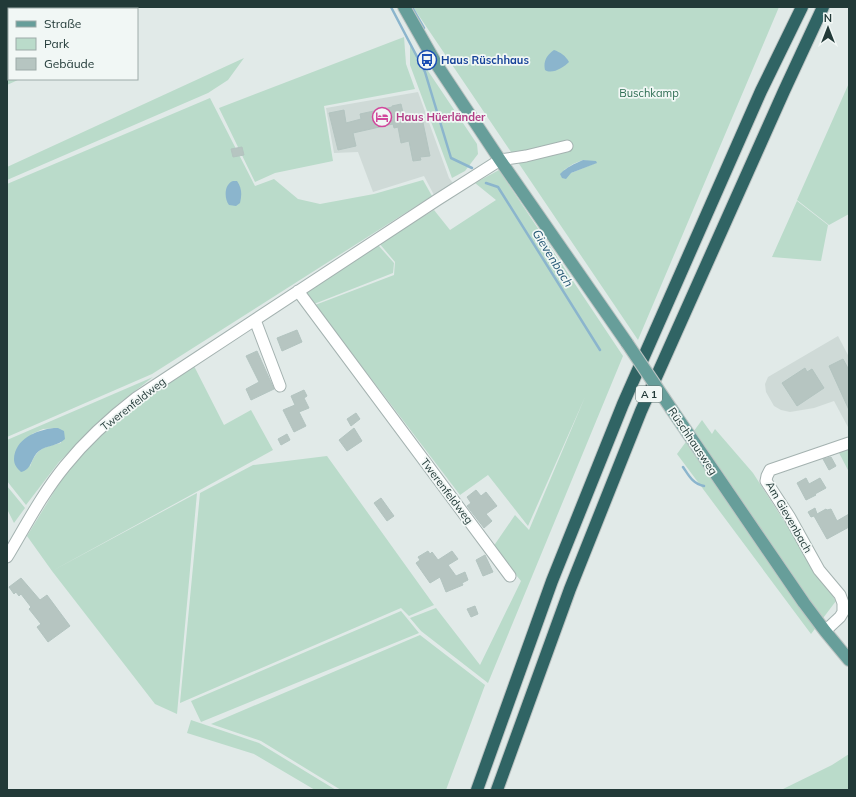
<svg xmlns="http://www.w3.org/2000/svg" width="856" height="797" viewBox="0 0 856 797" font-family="Mulish,sans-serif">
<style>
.built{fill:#cfdad7}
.green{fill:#badbca;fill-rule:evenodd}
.water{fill:#8bb5cd}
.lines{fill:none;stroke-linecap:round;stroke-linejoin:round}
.stream{stroke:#8bb5cd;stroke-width:2.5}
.building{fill:#b6c5c1;stroke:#b3c4c0}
.minor-casing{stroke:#a4b2b0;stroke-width:13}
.major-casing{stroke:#bdc4c3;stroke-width:14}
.highway-casing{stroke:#bdc4c3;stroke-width:14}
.minor{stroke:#fff;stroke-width:11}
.major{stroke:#679e9a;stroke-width:12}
.highway{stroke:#306464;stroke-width:12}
.major-bridge-casing{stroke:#bdc4c3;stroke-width:14;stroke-linecap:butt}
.major-bridge{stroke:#679e9a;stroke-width:12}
.labels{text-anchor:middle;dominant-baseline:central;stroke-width:3.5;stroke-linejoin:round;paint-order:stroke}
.shield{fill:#f1f7f5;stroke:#607371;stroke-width:1}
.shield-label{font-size:10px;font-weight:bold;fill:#223a38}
.transit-label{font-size:11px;font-weight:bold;fill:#164399;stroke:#f1f7f5;text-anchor:start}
.park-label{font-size:11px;fill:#2f6e54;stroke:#f1f7f5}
.hotel-label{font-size:11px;font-weight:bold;fill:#b23c85;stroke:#f1f7f5;text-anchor:start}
.street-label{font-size:11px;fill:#223a38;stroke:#f1f7f5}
.water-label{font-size:12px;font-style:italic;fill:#205472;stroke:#f1f7f5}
</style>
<rect width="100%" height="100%" fill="#e1eae8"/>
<path class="built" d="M418,92L449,178L453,183L434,195L424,176L373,192L358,152L334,153L326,108Z
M838,336L849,357V429L834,401L814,408L790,412L781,410L774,406L766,392L765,384L768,377Z"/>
<path class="green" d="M14,7H110L111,9H14Z
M413,7H779L638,340ZM583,160L596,163L571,173L564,170L573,164Z
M404,37L406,64L415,89L324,106L333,161L275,173L255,182L219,108Z
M7,39H9V79H20L7,85Z
M410,44L477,144L478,154L465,171L452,178L410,65Z
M244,58L228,80L208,93L7,180V167Z
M849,83V214L829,225L797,200Z
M210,98L255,186L274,179L298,199L320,204L374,194L423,180L432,196L152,374L7,437V184Z
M499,170L623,356L488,683L421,631L410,618L436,608L480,665L521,581L493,547L515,515L529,530L585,397L528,526L488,475L460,495L315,305L394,275L395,262L379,243L434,210L450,230L496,200L475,183Z
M797,201L828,225L821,261L772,257Z
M378,245L394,263L393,273L314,304L303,290Z
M194,366L224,425L251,410L273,450L52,571L27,536L63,477L103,432L126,409Z
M153,377L117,405L59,462L26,505L7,481V440ZM58,428L61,443C43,447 36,449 30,467L32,434L43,429Z
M702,420L712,434L715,429L753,473L836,601L811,634L677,454Z
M849,446V472L837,449Z
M327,456L434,605L409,616L401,608L180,703L200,493L253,465Z
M7,486L25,508L14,523L7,509Z
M197,493L177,714L155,704L52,571Z
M401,611L419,633L201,722L191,701Z
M420,635L485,685L446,790H341L261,741L211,724Z
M191,720L259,743L336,790H315L254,754L187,733Z
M849,754V790H781L832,765Z"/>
<path class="water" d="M554,50C560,52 566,56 569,62C564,67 552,75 545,70C543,61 547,55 554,50Z
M583,160L596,161L597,163L571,173L566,179L562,178L560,174C567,167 574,164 583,160Z
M233,181H237C242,188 242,195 240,203L236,206L229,205C224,199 224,184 233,181Z
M54,428H58L64,431L65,439C58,446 47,445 39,451C31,457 32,470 21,472C17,468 14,465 14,459C15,439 36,430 54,428Z"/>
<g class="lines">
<path class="stream" d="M391,7L425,72L451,158L472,168
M412,7L424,28
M486,183L498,187L600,350
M683,467C689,476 693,484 704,486"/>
</g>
<path class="building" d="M401,104L405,121L422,118L430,156L420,157L421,160L413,161L409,141L401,143L398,127L394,128L393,124L353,133L356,146L338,150L329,113L344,110L346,123L361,119L360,114L392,107V106Z
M242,147L244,155L233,157L231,149Z
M297,330L302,342L282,351L277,338Z
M257,351L274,389L251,400L246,389L259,382L246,356Z
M843,359L849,370V410L829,366Z
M805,368L807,372L812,369L824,388L797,406L782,383Z
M304,390L307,396L304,398L309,408L299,412L306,426L294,432L283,410L295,405L291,396Z
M356,413L360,419L351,426L347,419Z
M354,428L362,441L347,451L339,440Z
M287,434L290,440L281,445L278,439Z
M831,457L836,466L829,470L823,459Z
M806,478L809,484L820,478L826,488L815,494L816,495L806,500L797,483Z
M476,490L481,496L486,492L497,506L486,514L492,521L484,528L467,506L471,503L467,497Z
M381,498L394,516L387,521L374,503Z
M815,508L817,514L826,509L827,510L831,509L837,521L849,514V527L827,539L814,516L811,517L808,512Z
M428,551L430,554L432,552L438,560L452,551L458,559L448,565L456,576L465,572L468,580L462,583L463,585L446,592L440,577L430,583L416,563L420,560L418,557Z
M485,555L493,572L483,576L476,560Z
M21,578L40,600L47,595L70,626L48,642L37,627L41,624L29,609L31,607L21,594L19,596L16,592L14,594L9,587Z
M475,606L478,614L471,617L467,609Z"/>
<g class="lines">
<g class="minor-casing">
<path id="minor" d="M298,291L510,576
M255,320L280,386
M7,557C25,527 42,494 65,466C86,440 110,418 136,398L437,200L500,160L526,156L567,146
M825,631L840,617L843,612V603L840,595L819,570L789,516L766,481L767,476L770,470L849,443"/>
</g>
<g class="major-casing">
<path id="major" d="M404,7L437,65L500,160L627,343
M672,410L804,603L825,631L849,660"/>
</g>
<g class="highway-casing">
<path id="highway" d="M477,790L552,581L623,404L761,91L802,7
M497,790L570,589L641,411L784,91L823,7"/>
</g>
<use href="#minor" class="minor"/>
<use href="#major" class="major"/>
<use href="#highway" class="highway"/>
<g class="major-bridge-casing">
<path id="major-bridge" d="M627,343L672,410"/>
</g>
<use href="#major-bridge" class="major-bridge"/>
</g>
<defs>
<g id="bus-ring" transform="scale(1)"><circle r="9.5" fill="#f1f7f5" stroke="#1a4fb4" stroke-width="1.5"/><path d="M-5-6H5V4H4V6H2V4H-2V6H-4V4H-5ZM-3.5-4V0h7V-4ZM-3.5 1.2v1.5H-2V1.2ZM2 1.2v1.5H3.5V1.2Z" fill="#1a4fb4"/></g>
<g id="hotel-ring" transform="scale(1)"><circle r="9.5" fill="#f1f7f5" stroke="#d1479c" stroke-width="1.5"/><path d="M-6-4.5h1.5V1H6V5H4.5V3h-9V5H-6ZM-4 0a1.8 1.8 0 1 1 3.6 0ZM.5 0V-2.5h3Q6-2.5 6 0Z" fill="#d1479c"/></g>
</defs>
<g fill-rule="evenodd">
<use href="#bus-ring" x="427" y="60"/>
<use href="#hotel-ring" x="382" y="117"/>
</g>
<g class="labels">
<rect class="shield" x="636" y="386" width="26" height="16" rx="3"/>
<g class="shield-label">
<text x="649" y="394">A 1</text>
</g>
<g class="transit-label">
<text x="441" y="60">Haus Rüschhaus</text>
</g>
<g class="park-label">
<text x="649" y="93">Buschkamp</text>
</g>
<g class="hotel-label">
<text x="396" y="117">Haus Hüerländer</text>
</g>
<g class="street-label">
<text transform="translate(133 404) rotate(-38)">Twerenfeldweg</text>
<text transform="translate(693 441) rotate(56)">Rüschhausweg</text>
<text transform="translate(447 491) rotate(53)">Twerenfeldweg</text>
<text transform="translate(789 517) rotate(60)">Am Gievenbach</text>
</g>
<g class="water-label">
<text transform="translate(553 258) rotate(58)">Gievenbach</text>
</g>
</g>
<rect width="856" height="797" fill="none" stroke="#223a38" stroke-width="16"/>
<rect x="8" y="8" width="130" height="72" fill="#f1f7f5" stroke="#9eaba9"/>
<rect x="16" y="21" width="20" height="6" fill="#679e9a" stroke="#9eaba9"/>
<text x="44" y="28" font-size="12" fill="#223a38">Straße</text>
<rect x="16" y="38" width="20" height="12" fill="#badbca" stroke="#9eaba9"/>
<text x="44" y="48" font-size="12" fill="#223a38">Park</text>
<rect x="16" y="58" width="20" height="12" fill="#b6c5c1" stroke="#9eaba9"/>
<text x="44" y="68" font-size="12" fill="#223a38">Gebäude</text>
<g transform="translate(828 28)" stroke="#f1f7f5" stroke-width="3" paint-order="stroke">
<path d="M0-3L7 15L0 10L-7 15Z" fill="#223a38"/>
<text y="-6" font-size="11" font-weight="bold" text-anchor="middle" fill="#223a38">N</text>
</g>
</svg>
